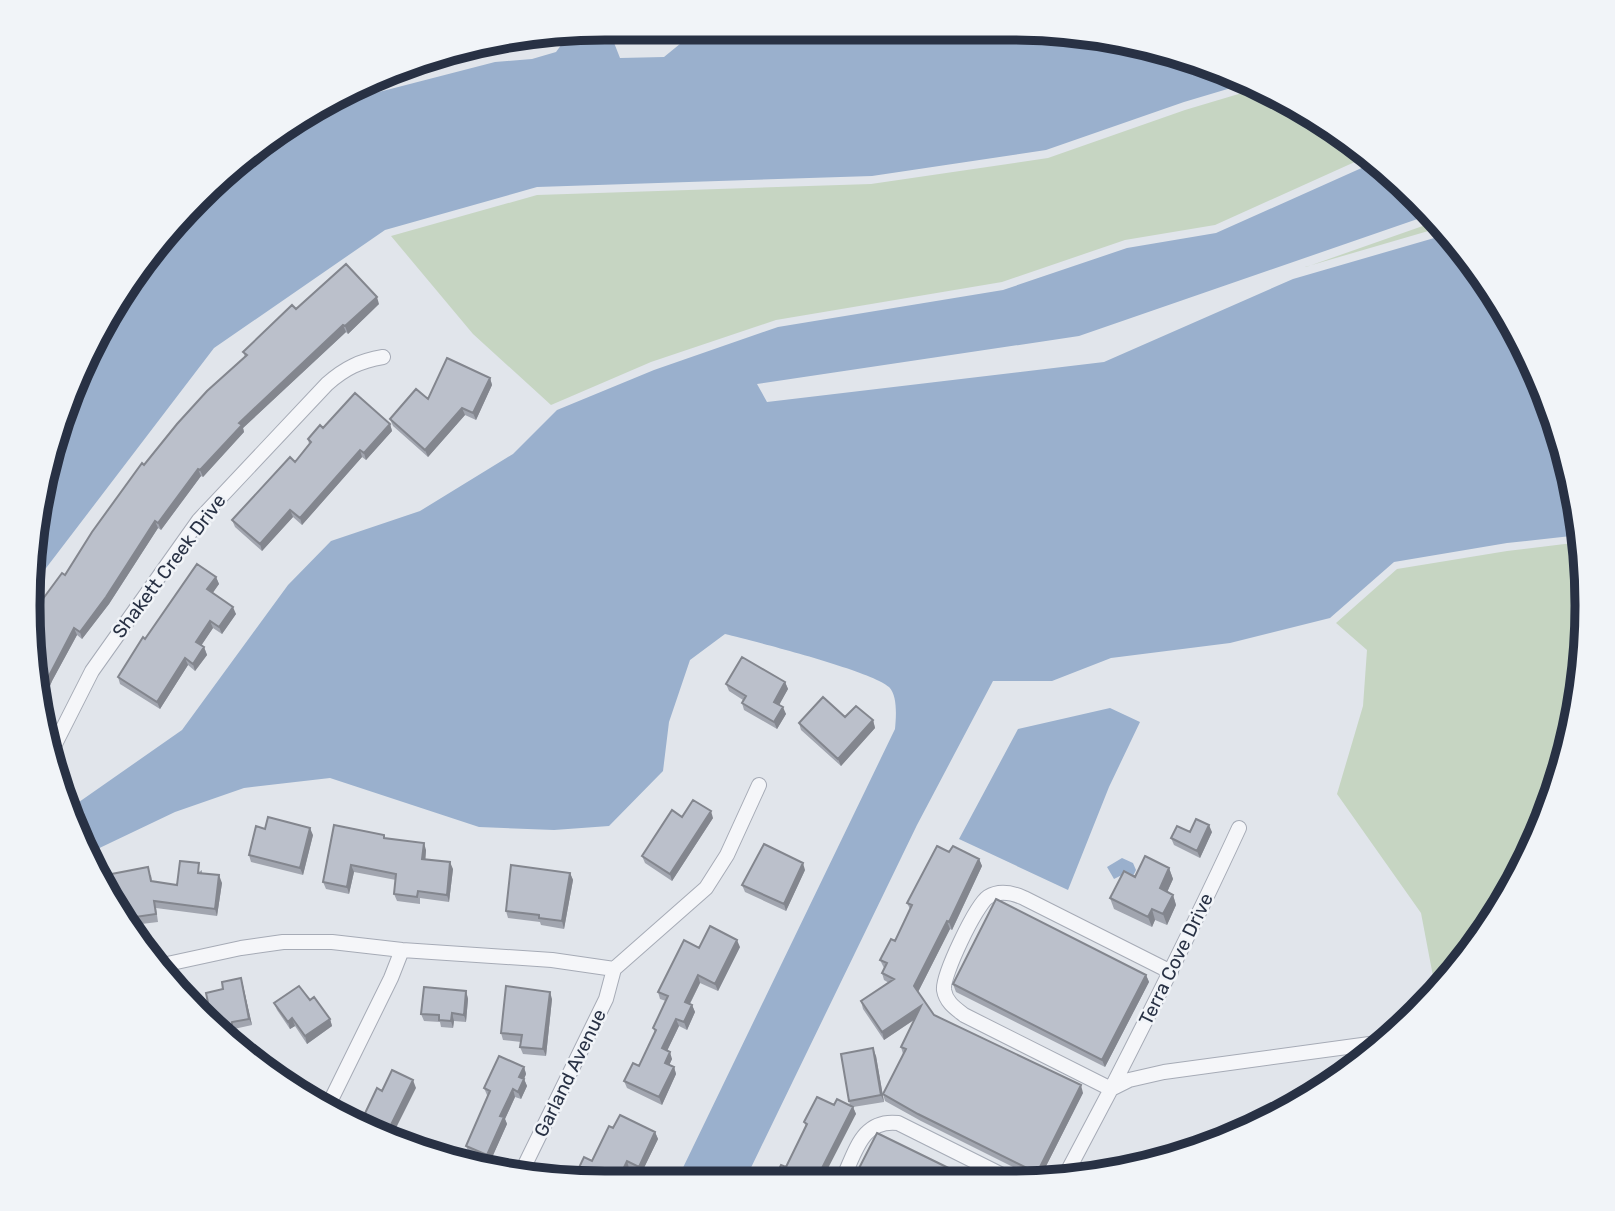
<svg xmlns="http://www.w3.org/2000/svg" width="1615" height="1211" viewBox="0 0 1615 1211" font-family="Rubik,sans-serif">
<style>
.green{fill:#c6d5c2}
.water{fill:#9ab0cd}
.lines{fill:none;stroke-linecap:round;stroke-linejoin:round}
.street-casing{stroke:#a6abb6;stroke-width:16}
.street{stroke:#f5f6f9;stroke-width:14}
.wall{fill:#a1a5af}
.shaded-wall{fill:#83868e}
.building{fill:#bbc0cb;stroke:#83868e;stroke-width:2}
.labels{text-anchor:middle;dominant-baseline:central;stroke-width:5;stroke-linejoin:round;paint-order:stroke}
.street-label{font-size:19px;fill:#283144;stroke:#f1f4f8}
.rim{fill:none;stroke:#283144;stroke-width:9}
</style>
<rect width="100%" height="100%" fill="#e1e5eb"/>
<path class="green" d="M1252,90L1331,126L1368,156L1215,225L1125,240L1002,282L776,320L651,362L551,405L473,334L391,236L537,195L871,184L1048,158L1185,110Z
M1437,221L1442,227L1305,267H1306Z
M1581,542L1587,605L1576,718L1543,826L1490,926L1436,992L1421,913L1337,794L1363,706L1367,650L1336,623L1397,569L1507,551Z"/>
<path class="water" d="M606,28H617L611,35L620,58L664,57L686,39L767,29L775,36L793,29H1047L1159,48L1241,85L1184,102L1046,150L872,176L537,187L385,230L214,348L40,576L33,589L39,492L88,350L172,224L313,109L495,62L532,59L556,52L570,33Z
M1375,162L1418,197L1432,214L1079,336L757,384L767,402L1104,362L1293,279L1448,234L1489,284L1543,384L1576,492L1580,535L1507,543L1394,562L1330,618L1230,643L1111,658L1052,681H993L917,825L746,1178H678L895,729C896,718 898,696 889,687C872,671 754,641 725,634L690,660L669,722L663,771L609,826L554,830L479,827L330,778L244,788L175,812L89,853L69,809L182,730L288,585L331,541L420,511L513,454L557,410L654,370L778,327L1003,290L1127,248L1216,233Z
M1110,708L1140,722L1109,787L1068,890L959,839L1018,729Z
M1122,858L1133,863L1136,870L1133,876L1124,874L1114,879L1107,867Z"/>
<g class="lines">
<g class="street-casing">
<path id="street" d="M51,752L92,671L199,520L327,384C345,368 360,361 383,357
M158,966L241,948L283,942H332L402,950L552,960L614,969
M1171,972L1024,898C1013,893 999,890 988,897C976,905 942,976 944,990C946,1002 955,1008 964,1015L1111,1089C1155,1003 1198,917 1239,828
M327,1108L391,978L402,950
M520,1175L606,999L614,969L706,888L727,855L759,785
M843,1178C856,1151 862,1119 898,1123L1008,1178
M1064,1178L1111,1089L1129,1080L1164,1072L1384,1042"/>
</g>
<use href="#street" class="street"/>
</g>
<path class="wall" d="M379,304L348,334L346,332L243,428L244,432L203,477L201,476L161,530L158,528L109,604L82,639L77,635L52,681L42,705L29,643L65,575L144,465L245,357L243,352L296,309Z
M490,378L492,385L476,420L465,415L428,457L393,426L390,419L428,399Z
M390,424L392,431L366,460L362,457L302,525L293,517L262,551L235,527L232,520L295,462L309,444L308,439L323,428Z
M216,577L219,584L212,593L236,614L222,634L213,628L201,645L204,647L207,655L195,671L188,665L160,709L120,684L118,677L145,639Z
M785,682L788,689L779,704L786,714L777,729L744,710L742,703L743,700L729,691L726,684Z
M845,717L873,720L875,728L841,766L801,730L799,723Z
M682,817L713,818L672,881L645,863L642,856Z
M265,829L313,835L303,875L251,862L249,855Z
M1190,832H1212L1200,858L1174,845L1171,838Z
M385,838L426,850L425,859L453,869L449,902L420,898V904L397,901L394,894L396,880L354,872L349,894L326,889L323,882Z
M949,852L979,859L982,866L952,930L950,929L918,992L934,1015L1083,1093L1040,1178H1035L921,1121L885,1101L883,1094L903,1054L901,1047L914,1020L884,1040L863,1009L861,1001L889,983L884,980L882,973L884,968L880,960L895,941L910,909L907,903Z
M1169,868L1173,879L1167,892L1173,895L1176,905L1167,925L1155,920L1152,927L1114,909L1110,898L1135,877Z
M202,870V873L222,883L217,916L156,908L158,922L125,926L101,876L151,875L152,881L177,885Z
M805,870L786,911L745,892L742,885Z
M570,873L573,880L564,929L541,925L540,922L508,918L506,911Z
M740,947L718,991L700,983L690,1004L692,1005L695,1012L687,1030L679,1026L667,1051L672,1059L669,1065L674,1067L676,1074L662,1105L627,1088L624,1081L639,1066L655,1033L653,1028L666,1001L660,999L658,992L699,948Z
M1146,975L1149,982L1105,1067L956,992L953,984Z
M241,978L252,1025L234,1029V1044L213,1027L223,989Z
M466,991L468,999L466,1022L454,1021L453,1028L441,1027L440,1022L424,1021L421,1014Z
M552,999L546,1056L523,1054L520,1047L521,1042L503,1040L501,1033Z
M310,1000L330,1019L332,1026L307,1044L295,1026L290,1029L277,1010L274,1003Z
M876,1056L884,1102L853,1107L856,1114L786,1167L806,1127L804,1122L834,1105L850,1106L849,1101Z
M524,1067L526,1074L524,1079L527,1086L521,1099L515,1097L505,1119L507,1124L490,1162L469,1153L466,1146L488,1096L487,1095L484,1088Z
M613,1128L655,1132L658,1139L641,1174L629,1168L625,1178H574L592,1161Z"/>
<path class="shaded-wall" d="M377,297L379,304L348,334L345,326Z
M343,325L346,332L243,428L244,432L203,477L200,470L239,423Z
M490,378L492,385L476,420L473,413Z
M462,408L465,415L428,457L425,450Z
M390,424L392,431L366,460L364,453Z
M360,450L362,457L302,525L300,518Z
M198,469L201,476L161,530L158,523Z
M290,510L293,517L262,551L260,544Z
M155,521L158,528L109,604L82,639L80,632Z
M216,577L219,584L210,597L207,589Z
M233,607L236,614L222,634L219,627Z
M210,621L213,628L199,649L196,642Z
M74,628L77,635L52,681L42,705L40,696L50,674Z
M204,647L207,655L195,671L193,664Z
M185,658L188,665L160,709L157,702Z
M785,682L788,689L777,709L774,702Z
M783,707L786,714L777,729L774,722Z
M873,720L875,728L841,766L838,759Z
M711,811L713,818L672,881L670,874Z
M1209,825L1212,832L1200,858L1197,851Z
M310,828L313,835L303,875L300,868Z
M424,843L426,850L425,866L422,859Z
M979,859L982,866L952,930L949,922Z
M450,862L453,869L449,902L447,895Z
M803,863L805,870L786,911L784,904Z
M351,865L354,872L349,894L347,887Z
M1169,868L1173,879L1164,899L1160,888Z
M570,873L573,880L564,929L562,921Z
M219,875L222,883L217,916L215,909Z
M1173,895L1176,905L1167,925L1163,914Z
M1152,909L1155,920L1152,927L1148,917Z
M947,921L950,929L917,994L914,986Z
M737,940L740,947L718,991L715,984Z
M698,975L700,983L687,1009L685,1002Z
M1146,975L1149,982L1105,1067L1102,1060Z
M241,978L243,985L252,1025L249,1019Z
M466,991L468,999L466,1022L464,1015Z
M550,992L552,999L546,1056L543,1049Z
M692,1005L695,1012L687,1030L684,1022Z
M921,1006L924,1013L884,1040L882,1032Z
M452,1013L454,1021L453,1028L451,1021Z
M292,1018L295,1026L290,1029L288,1022Z
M330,1019L332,1026L307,1044L305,1036Z
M676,1019L679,1026L665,1055L662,1048Z
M232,1022L234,1029V1044L231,1042Z
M873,1048L876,1056L884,1102L881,1095Z
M670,1052L672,1059L667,1070L665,1063Z
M524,1067L526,1074L524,1079L527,1086L521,1099L518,1092L519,1077Z
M674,1067L676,1074L662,1105L659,1097Z
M413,1080L416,1088L392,1136L394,1141V1142L388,1140V1131Z
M1081,1085L1083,1093L1040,1178H1038L1037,1173Z
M513,1089L515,1097L505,1119L507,1124L490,1162L487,1155L500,1116Z
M853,1107L856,1114L823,1178H817Z
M655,1132L658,1139L641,1174L639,1167Z
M627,1161L629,1168L625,1178H619Z"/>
<path class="building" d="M346,264L377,297L345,326L343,325L239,423L242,425L200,470L198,469L158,523L155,521L106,597L80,632L74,628L50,674L40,696L29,643L31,615L62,573L65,575L92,532L142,463L144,465L177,424L207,391L247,355L243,352L292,305L296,309Z
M447,358L490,378L473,413L462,408L425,450L390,419L416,389L428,399Z
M355,393L390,424L364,453L360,450L300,518L290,510L260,544L232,520L290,457L295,462L311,442L308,439L320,425L323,428Z
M197,564L216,577L207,589L233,607L219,627L210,621L196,642L204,647L193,664L185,658L157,702L118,677L143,637L145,639Z
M742,657L785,682L774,702L783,707L774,722L742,703L746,696L726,684Z
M823,697L845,717L856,706L873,720L838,759L799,723Z
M693,800L711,811L670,874L642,856L672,810L682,817Z
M268,817L310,828L300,868L249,855L256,826L265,829Z
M1196,819L1209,825L1197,851L1171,838L1177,826L1190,832Z
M334,825L384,835V838L424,843L422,859L450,862L447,895L418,891L417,897L394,894L396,874L351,865L347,887L323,882Z
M764,844L803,863L784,904L742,885Z
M937,846L949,852L953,846L979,859L949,922L947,921L914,986L934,1015L1081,1085L1037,1173L918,1114L883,1094L906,1049L901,1047L921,1006L882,1032L861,1001L894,979L882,973L887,963L880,960L891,939L895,941L912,905L907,903Z
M1145,856L1169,868L1160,888L1173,895L1163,914L1152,909L1148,917L1110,898L1124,871L1135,877Z
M180,861L199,863L198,873L219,875L215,909L154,901L156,914L122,919L101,876L148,867L151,881L177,885Z
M511,865L570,873L562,921L539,918V915L506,911Z
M996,899L1146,975L1102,1060L953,984Z
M710,926L737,940L715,984L698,975L685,1002L692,1005L684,1022L676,1019L662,1048L670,1052L665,1063L674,1067L659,1097L624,1081L633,1063L639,1066L656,1030L653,1028L668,996L658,992L684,940L699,948Z
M241,978L249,1019L232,1022L231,1042L213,1027L206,993L223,989L222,982Z
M299,986L310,1000L314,997L330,1019L305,1036L292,1018L288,1022L274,1003Z
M506,986L550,992L543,1049L520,1047L522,1035L501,1033Z
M424,987L466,991L464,1015L452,1013L451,1021L439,1020V1015L421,1014Z
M873,1048L881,1095L849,1101L841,1054Z
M499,1056L524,1067L519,1077L524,1079L518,1092L513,1089L500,1116L504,1117L487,1155L466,1146L490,1091L484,1088Z
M392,1070L413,1080L388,1131L391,1133L388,1140L359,1126L377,1088L382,1091Z
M817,1097L834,1105L837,1099L853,1107L817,1178H775L781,1165L786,1167L807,1124L804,1122Z
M620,1115L655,1132L639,1167L627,1161L619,1178H574L584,1157L592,1161L609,1126L613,1128Z
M877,1133L969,1178H854Z"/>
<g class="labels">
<g class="street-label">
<text transform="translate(169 566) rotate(-53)">Shakett Creek Drive</text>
<text transform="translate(1176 959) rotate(-64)">Terra Cove Drive</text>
<text transform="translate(570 1073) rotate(-64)">Garland Avenue</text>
</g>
</g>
<path d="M0 0H1615V1211H0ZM605 40H1010A565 565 0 0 1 1575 605V606A565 565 0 0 1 1010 1171H605A565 565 0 0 1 40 606V605A565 565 0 0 1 605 40Z" fill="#f1f4f8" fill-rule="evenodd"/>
<path class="rim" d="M605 40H1010A565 565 0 0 1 1575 605V606A565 565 0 0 1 1010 1171H605A565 565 0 0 1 40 606V605A565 565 0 0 1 605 40Z"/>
</svg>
